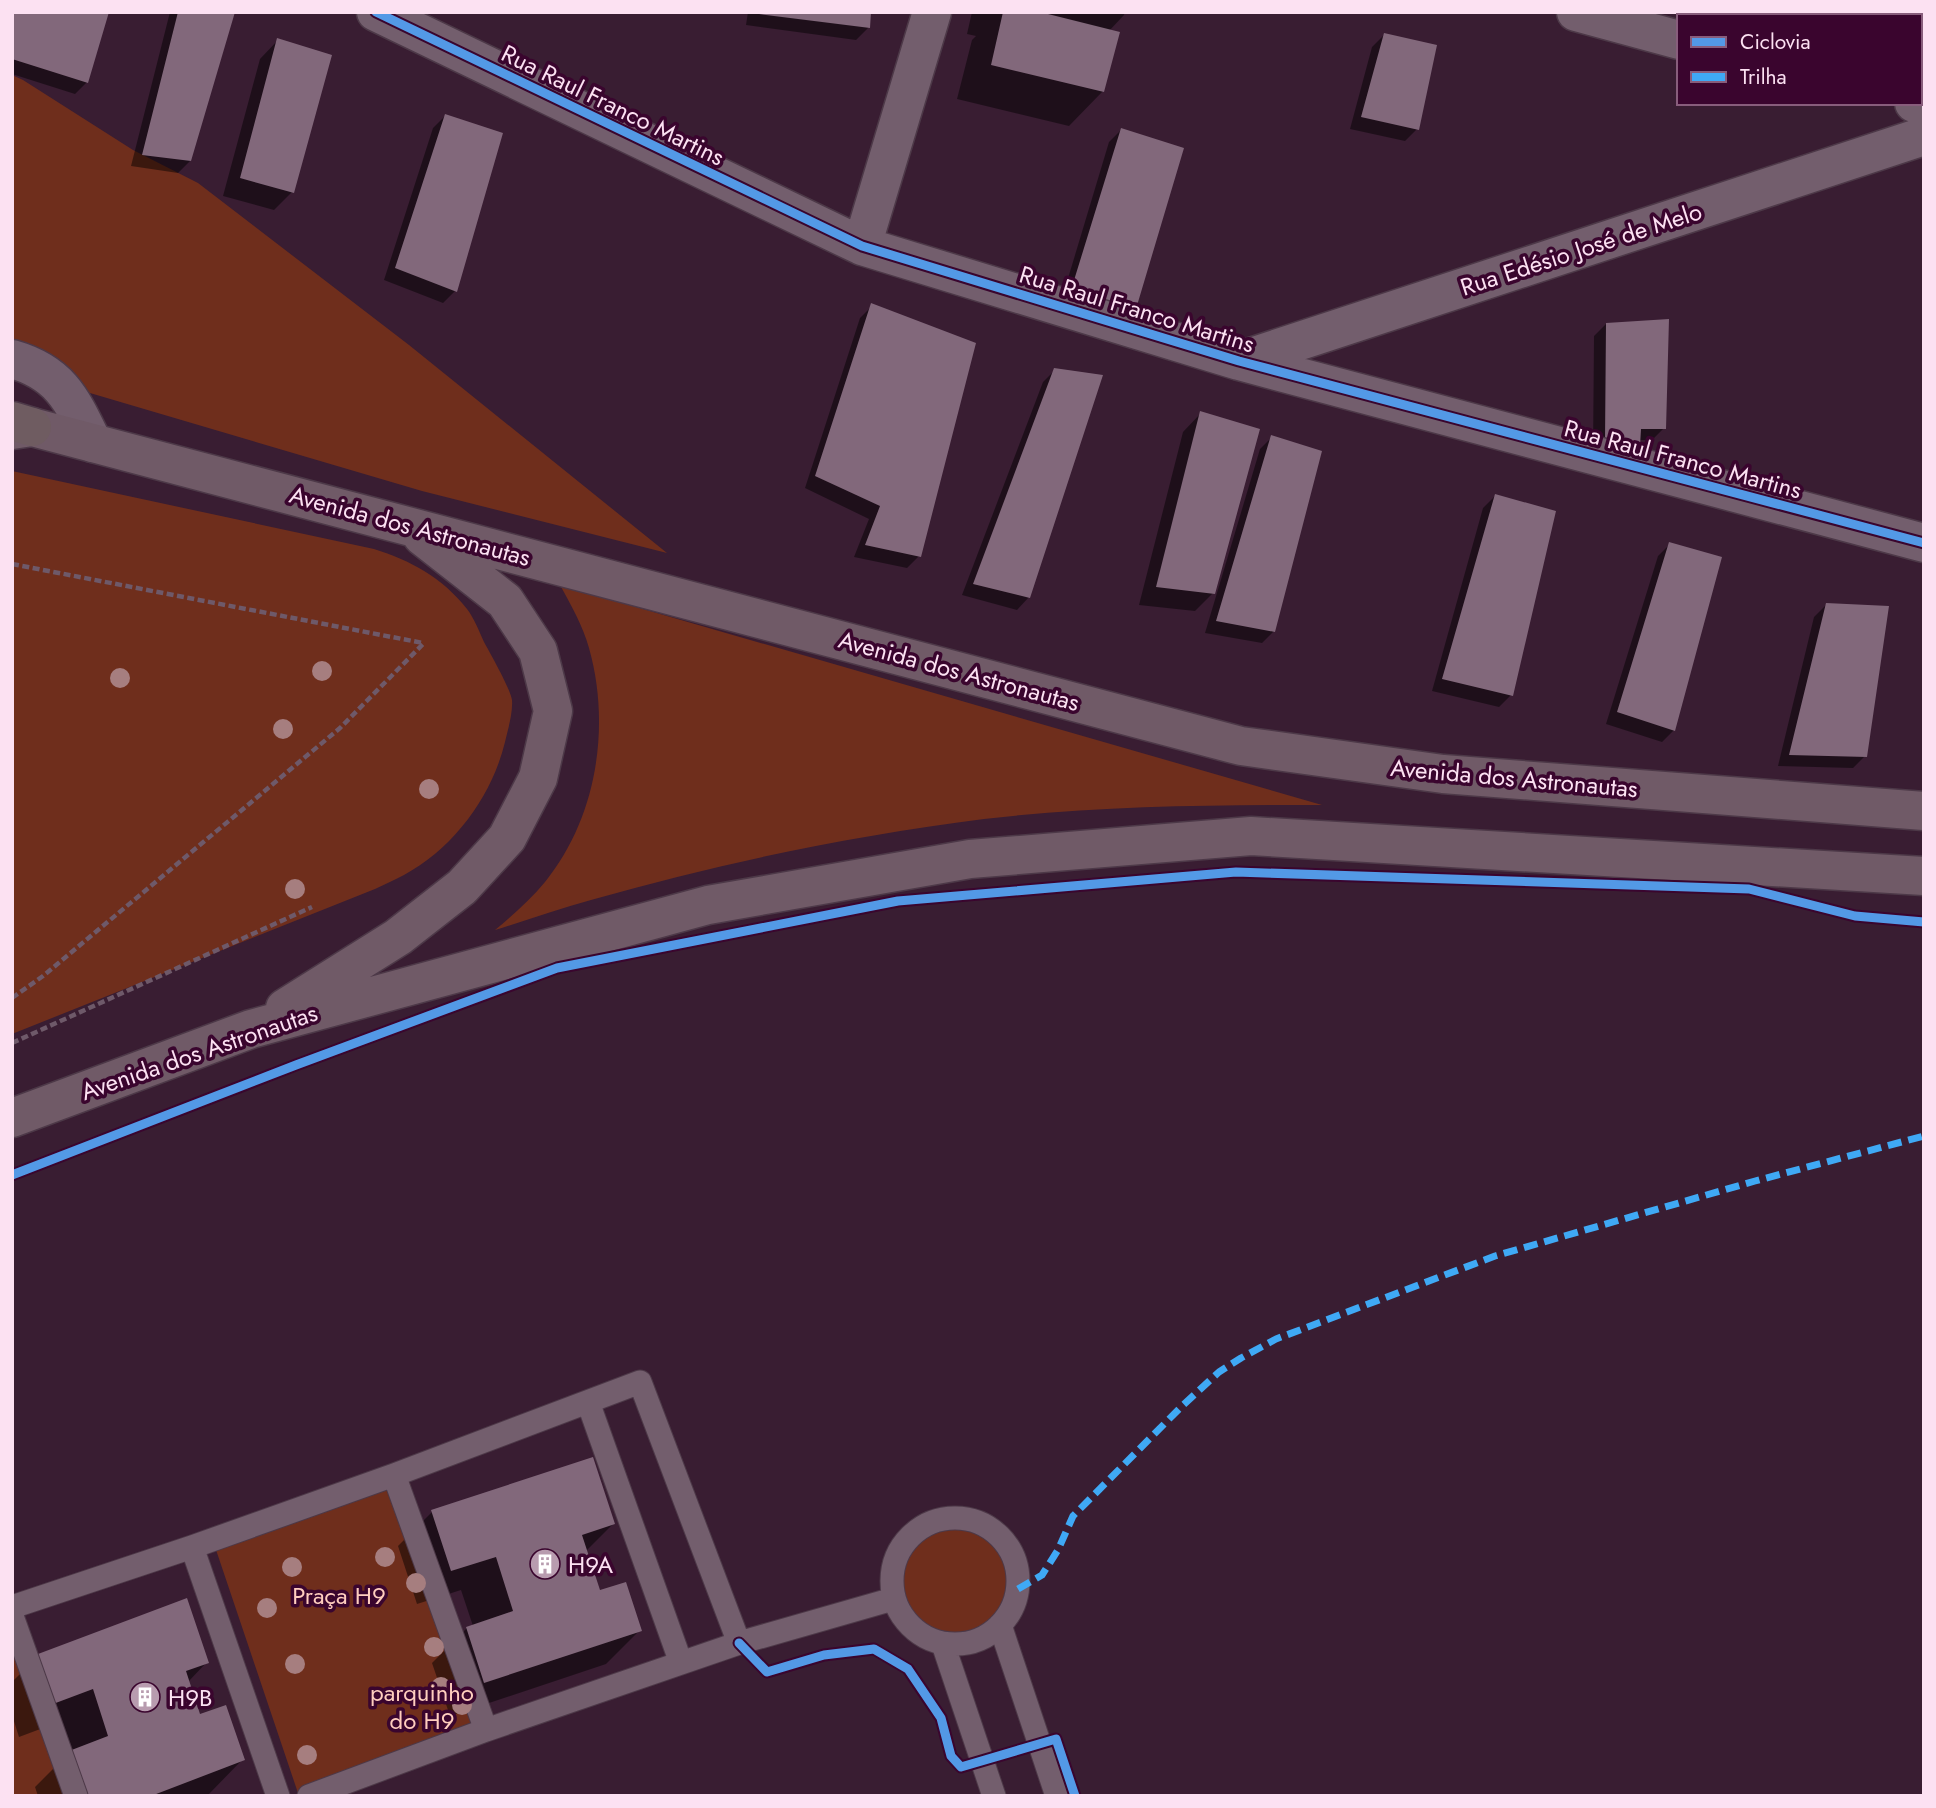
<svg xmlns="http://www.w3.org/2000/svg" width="1936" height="1808" viewBox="0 0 1936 1808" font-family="Jost,sans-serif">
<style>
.green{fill:#6f2e1c}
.shadow{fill:#0007}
.building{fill:#82687b}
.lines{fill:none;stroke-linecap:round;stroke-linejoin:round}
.service-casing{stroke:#4d3948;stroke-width:25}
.minor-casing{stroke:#4d3948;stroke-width:41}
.secondary-casing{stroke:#4d3948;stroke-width:41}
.motorway-casing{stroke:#4d3948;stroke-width:41}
.path{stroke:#6e5969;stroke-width:4.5;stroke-dasharray:7 3.5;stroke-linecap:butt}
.service{stroke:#735e6d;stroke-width:23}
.minor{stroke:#735e6d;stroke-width:38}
.secondary{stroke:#705a67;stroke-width:38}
.motorway{stroke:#6f5c61;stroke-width:38}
.quiet{stroke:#3fa9f5;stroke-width:7;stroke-dasharray:14 7;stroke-linecap:butt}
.cycleway-casing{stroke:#3a052e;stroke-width:13}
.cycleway{stroke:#5399e6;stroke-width:9}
.tree{fill:#a67e7f}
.labels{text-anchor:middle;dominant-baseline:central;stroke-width:7;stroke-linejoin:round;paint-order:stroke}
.street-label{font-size:24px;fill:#fce1f2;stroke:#3a052e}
.poi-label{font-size:24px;fill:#fce1f2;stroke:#3a052e;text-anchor:start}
.park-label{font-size:24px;fill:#ffcebe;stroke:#3a052e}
</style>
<rect width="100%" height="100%" fill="#391d32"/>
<path class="green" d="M12,75L23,80L133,150L198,183L409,345L667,553L422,491L12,370Z
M12,471L374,549C410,560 443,578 467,609C474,618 479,631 484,642C490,653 511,690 512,700C513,713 508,729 505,742C492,796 454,848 404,875C395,880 385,884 375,889L12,1034Z
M560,585L1322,805C1209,805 1096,806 984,819C851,836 720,863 591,900C559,909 527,920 495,930C513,915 530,900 545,882C597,818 611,726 589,648C583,626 571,605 560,585Z
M404,1464L489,1739L299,1796L210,1532Z
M901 1581a54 54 0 1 1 108 0a54 54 0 1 1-108 0Z
M12,1601L80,1796H12Z"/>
<path class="shadow" d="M12,12L87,82L75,94L12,74Z
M170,12H233L190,161L178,173L131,166Z
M748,12H869L868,28L856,40L746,25Z
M972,12H1125L1124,15L1109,31L1103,91L1069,126L957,99L972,40L976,36L967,34Z
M1384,35L1417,129L1405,141L1350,129L1372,47Z
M278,40L292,192L274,210L223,196L260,59Z
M445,116L455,291L443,303L384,280L433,128Z
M1121,130L1182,149L1057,315L1109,142Z
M872,306L919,556L907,568L854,557L869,519L805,488L860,318Z
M1606,324L1664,428L1652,440H1639V445L1627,457L1593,453L1594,336Z
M1055,370L1029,597L1017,610L962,595L1043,382Z
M1201,413L1213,593L1195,611L1139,605L1183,432Z
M1272,437L1274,631L1262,643L1205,633L1260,449Z
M1495,496L1511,695L1499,707L1432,691L1483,508Z
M1670,544L1674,730L1662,742L1606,724L1658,556Z
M1826,605L1865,756L1853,768L1778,766L1814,617Z
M432,1512L613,1524L586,1551L599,1593L640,1630L606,1664L450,1716L432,1663L467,1628L473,1626L461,1590L417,1604L398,1546Z
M39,1655L207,1662L188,1682L199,1716L243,1759L209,1794L203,1796H38L35,1787L69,1753L59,1722L19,1737L12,1715V1682Z"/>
<path class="building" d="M12,12H109L88,83L12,59Z
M178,12H235L191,161L142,155Z
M759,12H871L870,28L759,14Z
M1003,12H1040L1120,32L1104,92L991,65Z
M1384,33L1437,45L1419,130L1361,117Z
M277,38L332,55L294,193L240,178Z
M445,114L503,133L457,292L395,268Z
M1121,128L1184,148L1133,319L1067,303Z
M871,303L976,343L921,557L865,545L880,506L815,476Z
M1669,319L1666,429H1641L1640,446L1605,441L1606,323Z
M1054,368L1103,375L1030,598L973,584Z
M1200,411L1260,429L1215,594L1156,587Z
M1271,435L1322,451L1275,632L1216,621Z
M1495,494L1556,511L1513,696L1442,679Z
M1669,542L1722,557L1675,731L1617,712Z
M1826,603L1889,606L1867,757L1789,755Z
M593,1457L615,1524L582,1535L600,1590L626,1582L642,1631L484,1683L466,1627L513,1611L496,1557L451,1571L431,1510Z
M187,1598L209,1663L186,1671L200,1714L226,1705L245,1760L151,1796H83L69,1751L108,1736L93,1689L53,1704L38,1654Z"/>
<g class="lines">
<g class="service-casing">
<path id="service" d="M588,1402L681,1663
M394,1475L486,1730
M892 1581a63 63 0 1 1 126 0a63 63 0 1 1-126 0Z
M192,1547L278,1796
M12,1607L192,1547L394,1475L640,1382L739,1643
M12,1616L76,1796
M1000,1625L1057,1796
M943,1644L994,1796
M309,1796L486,1730L739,1643L893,1599"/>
</g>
<g class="minor-casing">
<path id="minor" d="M376,12L862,246L1239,361L1924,543
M1576,12L1679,40
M1914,103L1924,106
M862,246L932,12
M12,359C61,373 72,400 93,443
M1239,361L1924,136"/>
</g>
<g class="secondary-casing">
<path id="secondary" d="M12,430L32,427L1241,746L1443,774L1924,811
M285,1008L398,937L462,887L507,838L538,778L553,711L538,651L505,601L422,536
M12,1118L251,1029L708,905L970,859L1251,836L1924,876"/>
</g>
<g class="motorway-casing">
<path id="motorway" d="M12,421L32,427"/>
</g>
<path class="path" d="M12,564L423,643
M12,998L43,976L340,728L424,643
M12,1043L312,907"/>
<use href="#service" class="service"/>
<use href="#minor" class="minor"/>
<use href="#secondary" class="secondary"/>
<use href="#motorway" class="motorway"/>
<path class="quiet" d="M1018,1589L1042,1575L1058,1550L1073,1516L1182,1406L1219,1372L1241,1358L1276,1339L1495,1256L1755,1181L1924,1136"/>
<g class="cycleway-casing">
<path id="cycleway" d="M376,12L862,246L1239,361L1924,543
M12,1175L296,1065L557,968L898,901L1236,872L1749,889L1855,916L1924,922
M739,1643L767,1672L824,1655L874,1649L908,1669L941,1718L951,1756L961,1767L1056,1739L1075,1796"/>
</g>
<use href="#cycleway" class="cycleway"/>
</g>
<g class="tree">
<circle cx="322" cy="671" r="10"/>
<circle cx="120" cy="678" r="10"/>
<circle cx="283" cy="729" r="10"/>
<circle cx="429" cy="789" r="10"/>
<circle cx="295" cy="889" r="10"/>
<circle cx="385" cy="1557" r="10"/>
<circle cx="292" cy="1567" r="10"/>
<circle cx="416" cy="1583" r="10"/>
<circle cx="267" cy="1608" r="10"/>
<circle cx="434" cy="1647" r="10"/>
<circle cx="295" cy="1664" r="10"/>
<circle cx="441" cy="1687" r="10"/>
<circle cx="462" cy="1705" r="10"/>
<circle cx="307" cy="1755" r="10"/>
</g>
<defs>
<g id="building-disc" transform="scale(1.575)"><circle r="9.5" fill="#b89caf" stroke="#3a052e"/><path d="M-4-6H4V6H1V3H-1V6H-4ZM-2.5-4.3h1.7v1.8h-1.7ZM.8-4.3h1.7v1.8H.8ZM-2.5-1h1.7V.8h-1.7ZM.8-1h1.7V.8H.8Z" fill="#fff"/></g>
</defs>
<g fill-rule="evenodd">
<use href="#building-disc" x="545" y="1564"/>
<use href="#building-disc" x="145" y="1697"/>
</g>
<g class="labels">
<g class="street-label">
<text transform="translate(613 105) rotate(26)">Rua Raul Franco Martins</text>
<text transform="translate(1581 249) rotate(-18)">Rua Edésio José de Melo</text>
<text transform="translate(1137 309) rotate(17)">Rua Raul Franco Martins</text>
<text transform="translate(1683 459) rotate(15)">Rua Raul Franco Martins</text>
<text transform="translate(410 526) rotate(15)">Avenida dos Astronautas</text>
<text transform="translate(959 671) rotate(15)">Avenida dos Astronautas</text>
<text transform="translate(1514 778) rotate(5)">Avenida dos Astronautas</text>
<text transform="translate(199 1052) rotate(-19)">Avenida dos Astronautas</text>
</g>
<g class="poi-label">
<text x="568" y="1564">H9A</text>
<text x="168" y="1697">H9B</text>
</g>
<g class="park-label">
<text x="339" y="1595">Praça H9</text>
<text x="422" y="1692">parquinho<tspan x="422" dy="28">do H9</tspan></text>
</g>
</g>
<rect width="1936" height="1808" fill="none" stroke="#fce1f2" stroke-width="28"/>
<rect x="1677" y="14" width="245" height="91" fill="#3a052e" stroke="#885d7c" stroke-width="2"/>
<rect x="1691" y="37" width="35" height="10" fill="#5399e6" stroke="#885d7c" stroke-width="2"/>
<text x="1740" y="49" font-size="21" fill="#fce1f2">Ciclovia</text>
<rect x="1691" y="72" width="35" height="10" fill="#3fa9f5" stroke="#885d7c" stroke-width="2"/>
<text x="1740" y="84" font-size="21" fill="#fce1f2">Trilha</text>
</svg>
